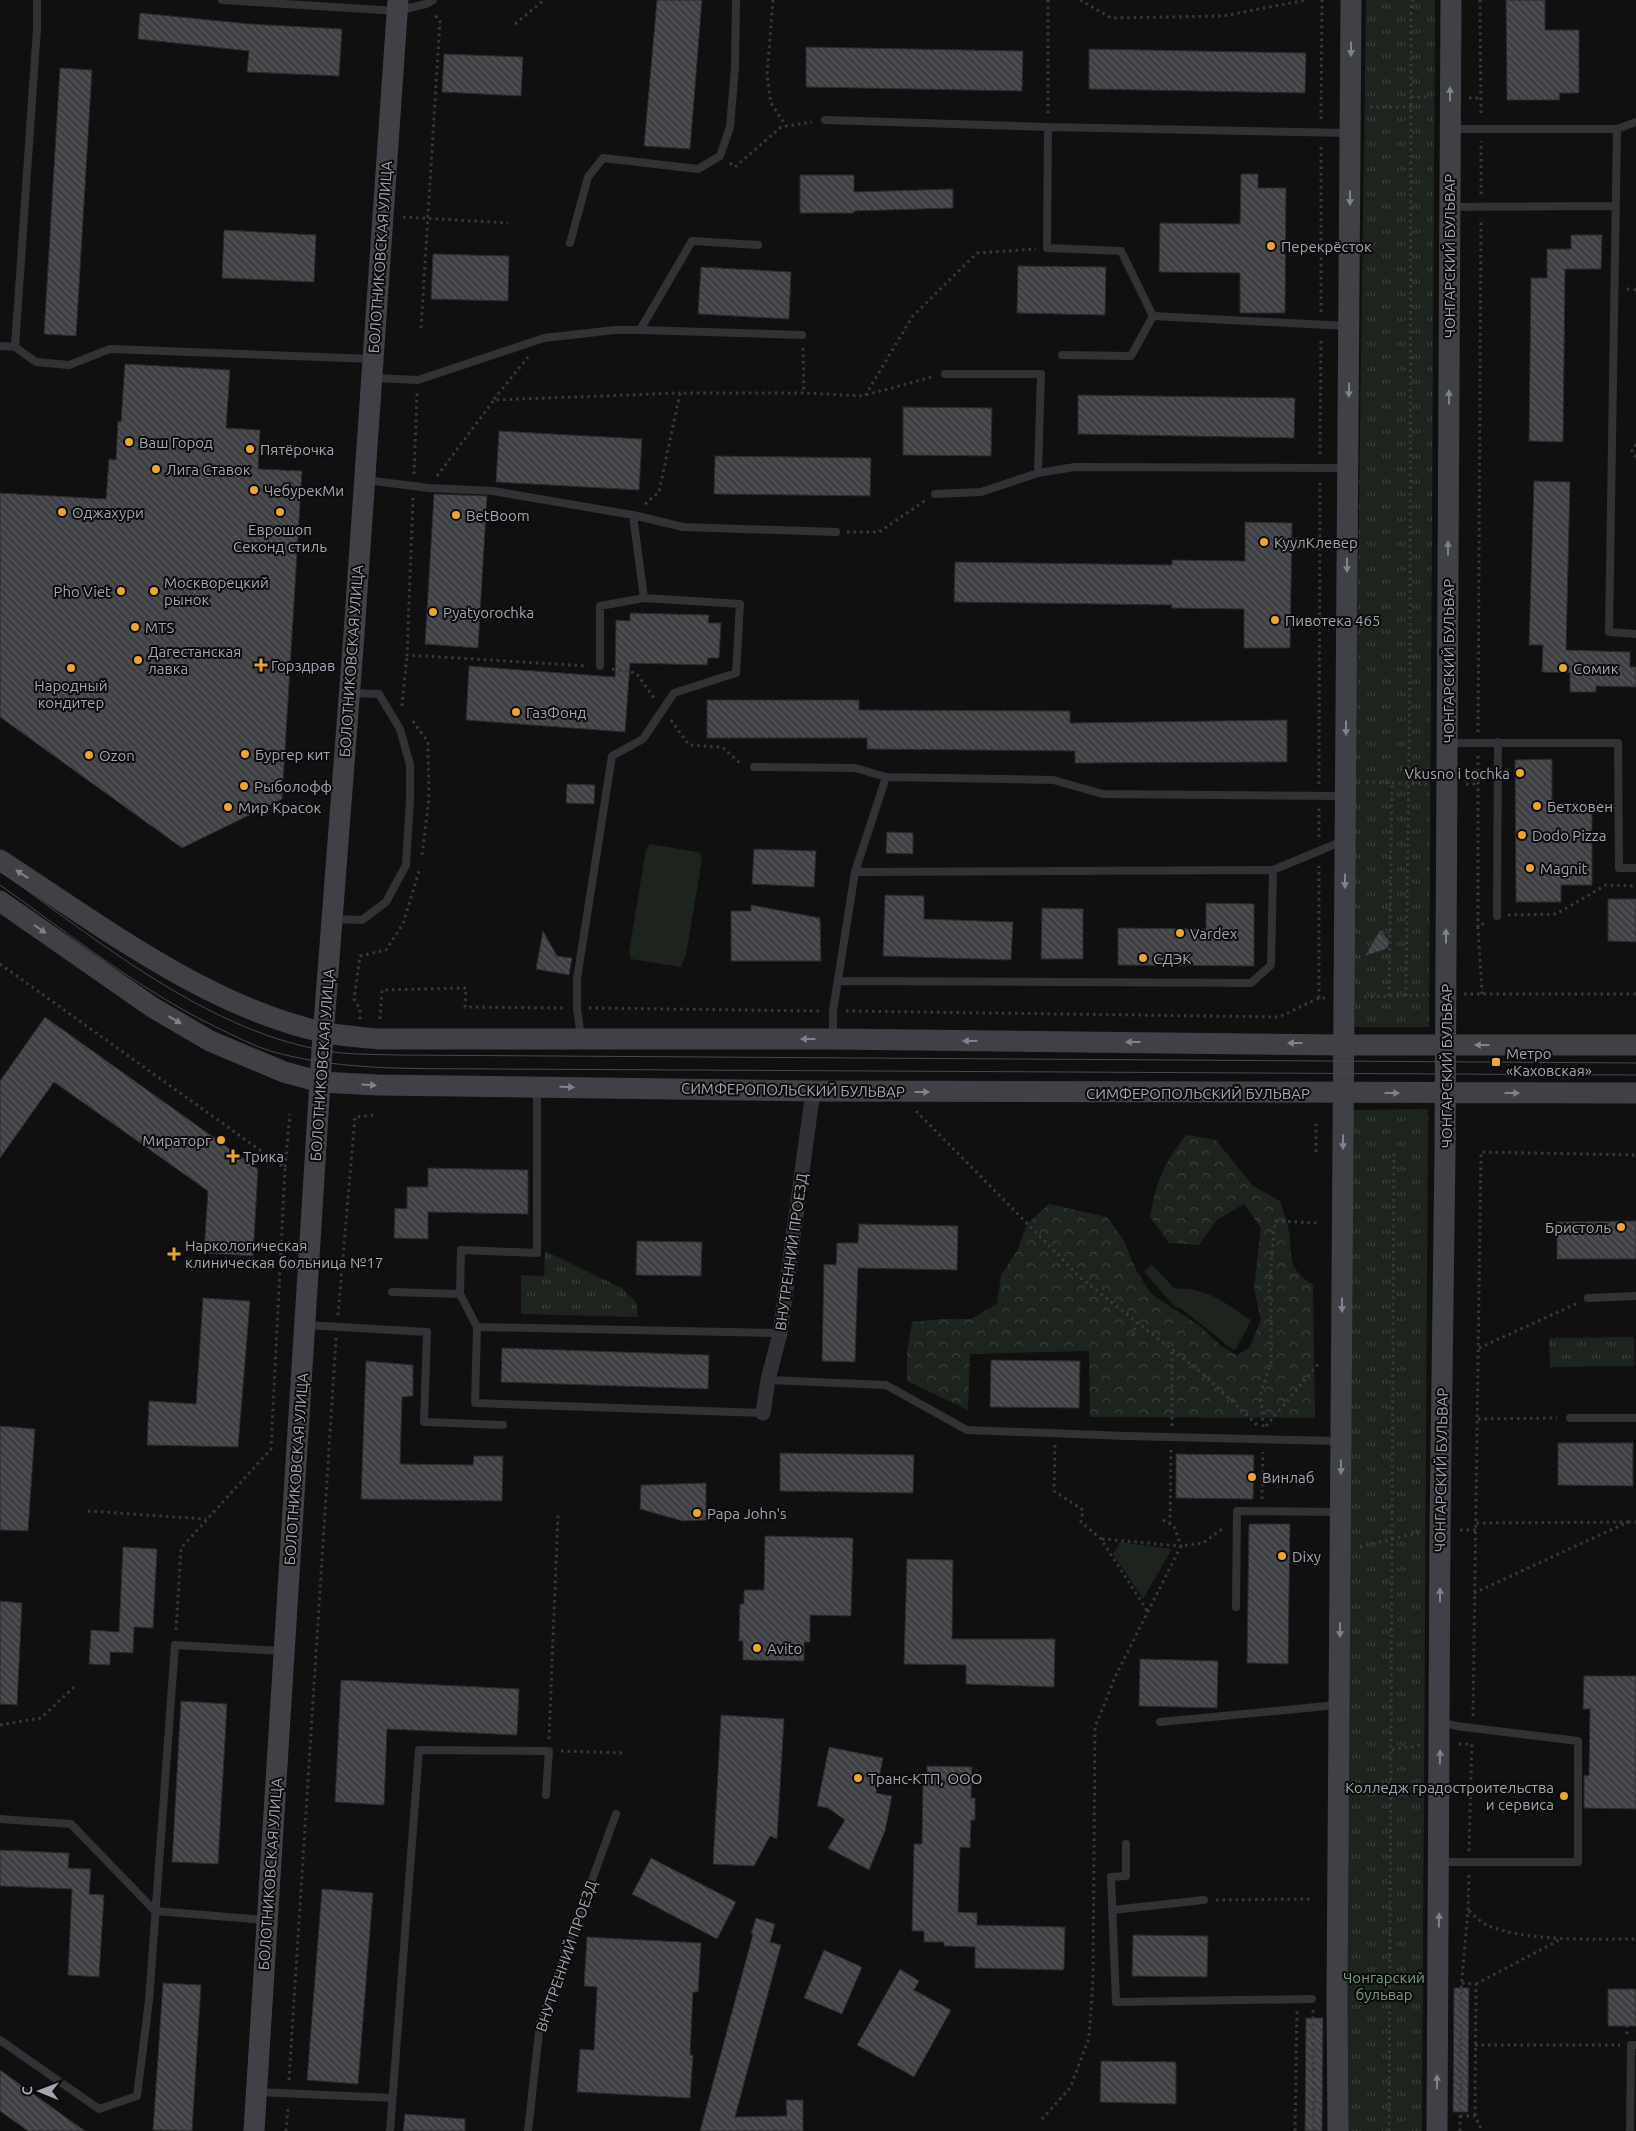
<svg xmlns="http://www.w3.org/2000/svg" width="1636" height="2131" viewBox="0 0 1636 2131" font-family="Ubuntu,sans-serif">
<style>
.grass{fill:url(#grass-tufts)}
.forest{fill:url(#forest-crowns)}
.pitch{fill:#1c241d}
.building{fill:url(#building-back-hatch);stroke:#2a2a2d}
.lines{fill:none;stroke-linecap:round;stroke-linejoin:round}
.path{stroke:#37393d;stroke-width:3;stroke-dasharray:2.5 4;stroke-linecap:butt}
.lane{stroke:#313236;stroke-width:8}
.street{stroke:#313236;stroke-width:15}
.secondary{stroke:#3f4146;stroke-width:21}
.tram{stroke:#484a4f;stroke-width:1}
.oneway{fill:#7f838c}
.poi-dot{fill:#eaa62f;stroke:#0b0b0c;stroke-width:2}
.labels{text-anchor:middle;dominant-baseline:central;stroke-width:4;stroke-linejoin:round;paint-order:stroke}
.poi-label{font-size:15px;fill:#a2a7b2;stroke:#0b0b0c;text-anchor:start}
.street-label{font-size:15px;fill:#a2a7b2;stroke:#0b0b0c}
.park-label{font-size:15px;fill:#799c7a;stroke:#0b0b0c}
</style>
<defs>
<pattern id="grass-tufts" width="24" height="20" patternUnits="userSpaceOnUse" patternTransform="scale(1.25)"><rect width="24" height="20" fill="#1c241d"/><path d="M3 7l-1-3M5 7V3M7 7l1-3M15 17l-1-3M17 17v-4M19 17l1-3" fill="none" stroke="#3a413b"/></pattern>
<pattern id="forest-crowns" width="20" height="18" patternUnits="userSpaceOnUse" patternTransform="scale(1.25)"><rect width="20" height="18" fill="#1c241d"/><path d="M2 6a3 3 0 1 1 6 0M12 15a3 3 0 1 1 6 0" fill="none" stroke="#3a413b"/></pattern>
<pattern id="building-back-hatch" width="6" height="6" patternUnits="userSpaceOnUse" patternTransform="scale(1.25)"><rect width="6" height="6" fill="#3f4044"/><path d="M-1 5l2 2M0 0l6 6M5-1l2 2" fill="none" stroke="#58595d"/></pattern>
</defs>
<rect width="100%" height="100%" fill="#101011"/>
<path class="grass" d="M1366,0H1435L1429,1027H1352Z
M1428,1109L1422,2131H1345L1352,1110Z
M545,1251L622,1288L636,1302L638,1317L521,1314V1275L544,1276Z
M1634,1337L1635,1366L1550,1367L1549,1338Z"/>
<path class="forest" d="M1186,1135L1216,1140L1253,1186L1280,1201C1282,1209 1286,1218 1288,1227C1295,1256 1282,1264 1313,1285L1315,1418L1090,1417L1089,1351L970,1354L968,1410L907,1381V1351L912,1322L941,1319H971L997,1304L1001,1275L1017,1251L1027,1224L1049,1204L1107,1217L1124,1241L1136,1270L1151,1294L1200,1326L1221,1346L1236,1355L1249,1348L1261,1320L1254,1288L1261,1228L1244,1204L1217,1220L1199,1245L1169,1243L1150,1217C1157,1179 1163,1166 1186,1135Z"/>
<path class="pitch" d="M650,844L697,852L700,853L702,860L686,955L681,967L631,959L629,952L646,850Z
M1151,1264L1175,1289C1206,1286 1226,1304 1251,1320L1236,1349L1233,1350L1182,1309L1174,1306L1144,1272Z
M1120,1542L1172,1549L1143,1599L1113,1554Z"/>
<path class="building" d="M657,0H702L690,149L644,146Z
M1506,0H1545V30H1579V93H1559L1560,100H1507Z
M140,13L250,24L342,29L339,76L247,72L249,51L138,39Z
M806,47L1023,51L1022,91L806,87Z
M1089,49L1306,53L1305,93L1089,89Z
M444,54L523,57L521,96L442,92Z
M60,68L92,70L76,336L44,334Z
M1241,174H1258V188H1286L1285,313H1240V273L1159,272L1160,223L1240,224Z
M800,175H854V192L953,189V208L854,211V213H800Z
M224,230L316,235L314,282L222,278Z
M1571,235H1602L1601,269H1565L1563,442L1529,441L1531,278H1547V249H1571Z
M433,254L509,256L508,301L431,299Z
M1018,266L1106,267L1105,315L1017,313Z
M701,267L791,272L789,319L698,314Z
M125,364L230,370L226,428L260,430L258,469L302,471L282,799L182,848L0,717V493L106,499L109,459L116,460L118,421L121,422Z
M1078,395L1295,398L1294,438L1078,434Z
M903,407L992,408L991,456L903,455Z
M499,431L642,439L639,490L496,482Z
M715,456L871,458L870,496L714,494Z
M1534,481L1570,482L1566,650L1630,652V667H1636V687L1596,686V692H1570V673L1542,672L1543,645H1529Z
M434,494L487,496L478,648L425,644Z
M1245,522L1292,523L1290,648H1244V609L1171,608L1172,605L954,602L955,562L1172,565V560L1245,561Z
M630,613L709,615L708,623H721L719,658H708L707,665L630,663L625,732L466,720L469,666L615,677L616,620L630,621Z
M707,700H859V710L1070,711V723L1287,720V762L1075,763V751L867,749V738H707Z
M1552,759V812H1592V885H1561V902H1516L1515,760Z
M567,784L595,785L594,804L566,803Z
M887,832L913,833V854L886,853Z
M754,849L816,851L814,887L752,884Z
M885,895L924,896V919L1013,922L1011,960L883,956Z
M1608,899H1636V942L1608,941Z
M1206,903L1254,904V966L1118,965V928L1206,929Z
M751,905L820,918L821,961H731V911H751Z
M1042,908L1083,909V959H1041Z
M1380,930L1389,940V945L1386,949L1365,956Z
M543,931L557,956L572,958L569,975L536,969Z
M45,1017L258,1169L253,1256L204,1253L208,1191L54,1082L0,1158V1081Z
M428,1168L528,1170V1214L428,1212V1239L394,1238L395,1208L407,1209V1187H428Z
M1636,1221V1259H1557V1222Z
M859,1224L958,1226L957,1270L858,1268L855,1362L822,1361L824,1264L836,1265L837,1243H858Z
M637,1241L702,1242L701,1276L636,1275Z
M203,1298L250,1301L238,1447L147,1445L149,1401L196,1404Z
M502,1348L709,1355L708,1389L501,1382Z
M991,1360L1080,1361L1079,1408L990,1407Z
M366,1361L413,1365V1396L402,1397L400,1464L473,1465L474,1456H503L502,1501L361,1499Z
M0,1426L35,1429L28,1531L0,1530Z
M1558,1443H1633V1486L1558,1485Z
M780,1453L914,1455L913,1493L780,1491Z
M1176,1454L1254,1455L1253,1499L1176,1498Z
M706,1483V1520L683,1521L640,1509L641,1485Z
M1249,1524H1290L1288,1664L1247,1663Z
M765,1536L853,1538L851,1616L810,1615V1642H804V1661L743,1660V1641H739L740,1604H744V1590H764Z
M123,1547L157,1549L153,1628L134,1627L133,1653L110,1652V1665L89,1664L91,1630L119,1632Z
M907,1559L953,1560L952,1639H1055L1054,1687L966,1684V1665L904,1664Z
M0,1601L22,1603L17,1705L0,1704Z
M1140,1659L1218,1661L1217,1708L1139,1706Z
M1584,1676H1636V1809L1584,1808V1775L1589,1776L1590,1709H1583Z
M341,1680L519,1689L517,1735L387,1729L384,1805L335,1802Z
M181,1701L227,1704L218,1864L172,1862Z
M721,1715L784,1719L777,1839L770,1836L754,1866L713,1864Z
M829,1747L883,1758L876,1793L892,1796L885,1831L869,1870L828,1848L845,1820L828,1808L817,1806Z
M927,1766L972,1767L971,1798H975V1820H971L970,1848L960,1847L958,1912L977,1913V1925L1065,1927L1064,1970L975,1968V1947L944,1946V1942H924V1931H912L914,1844H922L923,1775H927Z
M0,1850L69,1853L68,1868L91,1869L89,1894L104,1895L99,1977L68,1975L72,1889L0,1886Z
M651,1858L736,1902L717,1939L632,1894Z
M322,1889L373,1893L358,2084L307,2080Z
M756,1918L775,1924L770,1942L781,1945L735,2117L787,2116L786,2100H803V2131H700L753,1934H751Z
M1133,1935L1208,1936L1207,1977L1132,1976Z
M587,1937L701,1943L698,1992H693L690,2055H693L690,2098L577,2092L580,2049L594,2050L597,1987L584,1986Z
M824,1950L862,1967L842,2014L804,1998Z
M900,1969L919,1981L914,1990L951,2010L914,2077L857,2045Z
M163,1983L201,1985L192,2131L153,2130Z
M1454,1988H1469L1468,2112H1453Z
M1608,1989H1636V2026H1608Z
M1306,2018H1323L1322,2131H1305Z
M1101,2061L1176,2062V2104L1100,2102Z
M0,2070L85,2131H28L0,2111Z
M405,2114L465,2119V2131H403Z"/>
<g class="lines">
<path class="path" d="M773,0L767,75L771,103L786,126
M1048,0V113
M1080,0L1111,18L1223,16L1306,0
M1480,0L1481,117
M515,24L544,0
M1411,97H1431
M1469,98H1481
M1370,107H1412
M1321,119L1322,0
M730,163L735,167L781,127L812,122
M1481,194V141
M403,217L508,223
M1627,289L1636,290
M1321,312V146
M421,328L440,21L434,14
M803,348L804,393
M866,395L932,377
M494,399L528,357
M1636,444L1632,451L1636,458
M1320,454L1321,338
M414,474L417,393
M437,476L494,400L680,393
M413,498L407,655L588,666
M645,504L659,492L680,393H804L865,396L912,317L977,253L1036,249
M847,532H879L926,500
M612,669L636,673L655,699
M402,706L407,655
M671,720L689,745L722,747L741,764
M413,721L428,742L429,799L422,855
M1478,732L1481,218
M1478,756V927
M1366,782L1427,784
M1319,784L1320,481
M1466,784H1478
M1319,837V808
M1508,915L1556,914L1606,885L1636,886
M0,964L285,1168L271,1449L181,1548L176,1632
M1464,994H1636
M1482,994L1478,927L1486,922
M1389,996L1392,784
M1406,996L1410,670L1411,9L1413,0
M1364,997L1425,995
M1319,998V866
M589,1008L820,1011
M846,1011L1279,1017L1319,998H1325
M360,1019V1009L354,999L360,956L386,950L403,924L420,868
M380,1019L382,990L466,988L465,1007L565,1008
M916,1111L1082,1279L1203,1374L1257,1425
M1316,1152V1124
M285,1167L290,1114
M338,1315L355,1117L377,1115
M1132,1336L1137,1323
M1479,1348L1578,1303
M1478,1419L1557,1418
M1172,1426V1349
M1266,1426L1319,1363
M1263,1427L1261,1393L1271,1362V1308L1269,1288L1275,1221L1320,1223
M1055,1445L1054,1491L1083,1510L1081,1522L1101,1539L1148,1612
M1262,1499L1263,1452
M88,1511L206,1519
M1628,1522H1636
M1170,1524L1171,1449
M1460,1530H1476
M1102,1539L1181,1546L1174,1526L1163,1520
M1360,1547L1421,1532
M1474,1593L1628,1522L1476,1523
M1473,1716L1481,1152L1636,1155
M0,1725L41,1718L74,1687
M549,1739L558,1515
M1459,1744H1471
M1392,1750L1421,1745
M561,1751L625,1753
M1469,1851L1472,1740
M1216,1900L1313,1899
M1469,1911C1474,1915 1480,1922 1487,1925C1525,1942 1594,1939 1636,1939
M1462,1983L1476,1984L1475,2116
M1476,1984L1561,1939
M1313,2010L1314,2131
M1627,2034V2026
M1475,2045H1620
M289,2080L336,1338
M1460,2116H1475L1482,2131
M1042,2119L1070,2088L1089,2038L1093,1979L1095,1727L1116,1675L1181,1546L1203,1543L1225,1527
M286,2131L288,2107
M1295,2131L1297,2011
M1389,2131L1394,1152
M1460,2131L1461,1989L1468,1910L1469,1875"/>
<path class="lane" d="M222,0L397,11L426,4L433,0
M825,120L1048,127
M1452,129H1617L1636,122
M1617,129L1609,632L1636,634
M1450,207L1616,206
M570,243L588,177L603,158L698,169L720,156L730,127L735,67L736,0
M1153,316L1121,251L1047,248L1048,127L1349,133
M640,330L802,335
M0,346L15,347L37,28V0
M15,347L36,362L69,365L110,349L373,359
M1062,355L1131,356L1153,316L1347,326
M945,374H1041L1038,473
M373,378L418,380L544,338L615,330H640L692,241L758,245
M366,480L429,488L493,491L633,515L644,598L740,604L736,673L674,693L643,739L612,756L577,979V1008L581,1038
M935,494L981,492L1038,473L1075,467L1346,468
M633,515L683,527L836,532
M600,666V606L644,598
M1449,743H1618L1619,868H1636
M754,767L855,768L886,777L1053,780L1103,794L1344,796
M855,872L886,777
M1497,916L1498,742
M334,919L362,920L386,902L406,865L410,799V765L400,729L379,694L351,693
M838,981L1251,983L1271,965L1273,870
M833,1039V1011L855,872L1273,870L1343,841
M392,1292L460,1294L461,1250L537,1253V1089
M460,1294L477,1327
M1588,1298L1636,1296
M307,1325L427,1332L424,1422L503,1425
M768,1380L886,1385L967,1430L1126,1436L1339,1441
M763,1413L475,1403L477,1327L780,1333
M1570,1418H1636
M1236,1607L1237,1511L1339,1512
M1160,1722L1337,1705
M0,1819L71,1824L155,1911L265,1920
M1126,1844V1876L1111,1877L1116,2002L1312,1999
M1439,1862H1578V1741L1456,1726L1441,1722
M1112,1910L1204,1900
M0,2040L99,2109L137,2096L149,2001L175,1645L282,1651
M258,2092L392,2098
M390,2131L419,1750L549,1751L546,1795
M528,2131L540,2023L616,1814
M1630,2131L1631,2045H1636"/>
<path class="street" d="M763,1413L768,1380L780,1333L813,1091"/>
<path class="secondary" d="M0,860C99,924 206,1006 322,1032C340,1036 360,1037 379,1039H833L1344,1045H1636
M0,901L152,1007L210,1041L284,1072L321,1082L378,1085L813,1091L1636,1093
M254,2131L322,1050L354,634L398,0
M1338,2131L1337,1999L1351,0
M1437,2131L1440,1530L1445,1152L1451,0"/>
<path class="tram" d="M0,871C96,939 203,1028 321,1050C345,1055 372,1054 397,1055L1636,1063
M0,885C72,936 142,992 222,1030C239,1038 256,1047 274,1052C346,1072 422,1068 496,1069L1636,1075"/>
</g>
<defs><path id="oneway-solid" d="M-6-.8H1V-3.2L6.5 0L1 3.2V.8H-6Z" transform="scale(1.25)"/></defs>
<g class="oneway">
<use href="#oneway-solid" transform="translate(1351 49) rotate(90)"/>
<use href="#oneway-solid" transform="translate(1450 94) rotate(-90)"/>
<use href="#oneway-solid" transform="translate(1350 198) rotate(90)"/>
<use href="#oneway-solid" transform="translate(1349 390) rotate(91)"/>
<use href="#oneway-solid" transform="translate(1449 397) rotate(-90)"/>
<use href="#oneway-solid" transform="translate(1448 548) rotate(-90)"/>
<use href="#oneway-solid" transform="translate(1347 565) rotate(90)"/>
<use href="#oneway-solid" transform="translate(1346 728) rotate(90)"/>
<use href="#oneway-solid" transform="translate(22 874) rotate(-147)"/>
<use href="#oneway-solid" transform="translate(1345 881) rotate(90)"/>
<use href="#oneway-solid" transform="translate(40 929) rotate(35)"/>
<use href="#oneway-solid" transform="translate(1446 936) rotate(-90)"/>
<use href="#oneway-solid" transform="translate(175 1020) rotate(31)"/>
<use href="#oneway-solid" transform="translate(808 1039) rotate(180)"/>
<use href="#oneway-solid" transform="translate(970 1041) rotate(-180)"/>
<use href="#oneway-solid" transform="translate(1133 1042) rotate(-180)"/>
<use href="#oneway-solid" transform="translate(1295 1043) rotate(-180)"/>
<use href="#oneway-solid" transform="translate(1482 1045) rotate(-180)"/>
<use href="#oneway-solid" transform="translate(369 1085) rotate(4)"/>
<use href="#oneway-solid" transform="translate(567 1087) rotate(1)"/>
<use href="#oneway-solid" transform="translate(922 1092)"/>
<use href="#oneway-solid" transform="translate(1392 1093)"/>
<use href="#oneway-solid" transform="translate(1512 1093)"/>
<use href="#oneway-solid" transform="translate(1343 1142) rotate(90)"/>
<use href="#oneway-solid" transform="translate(1342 1305) rotate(90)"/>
<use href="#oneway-solid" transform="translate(1341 1467) rotate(90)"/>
<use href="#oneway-solid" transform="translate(1440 1595) rotate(-90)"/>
<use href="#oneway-solid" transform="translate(1340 1630) rotate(90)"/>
<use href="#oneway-solid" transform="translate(1440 1757) rotate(-89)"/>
<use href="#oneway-solid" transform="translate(1439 1920) rotate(-89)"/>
<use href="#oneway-solid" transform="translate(1437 2082) rotate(-89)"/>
</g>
<g class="poi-dot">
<circle cx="1271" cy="246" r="5"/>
<circle cx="129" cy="442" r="5"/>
<circle cx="250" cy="449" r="5"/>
<circle cx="156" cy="469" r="5"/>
<circle cx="254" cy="490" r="5"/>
<circle cx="62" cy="512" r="5"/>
<circle cx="280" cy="512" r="5"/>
<circle cx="456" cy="515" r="5"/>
<circle cx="1264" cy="542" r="5"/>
<circle cx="121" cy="591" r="5"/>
<circle cx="154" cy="591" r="5"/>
<circle cx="433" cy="612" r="5"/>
<circle cx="1275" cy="620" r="5"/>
<circle cx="135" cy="627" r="5"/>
<circle cx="138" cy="660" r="5"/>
<path d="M258.5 657.5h5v5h5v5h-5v5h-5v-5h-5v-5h5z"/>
<circle cx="71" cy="668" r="5"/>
<circle cx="1563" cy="668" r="5"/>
<circle cx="516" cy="712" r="5"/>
<circle cx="245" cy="754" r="5"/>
<circle cx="89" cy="755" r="5"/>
<circle cx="1520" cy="773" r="5"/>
<circle cx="244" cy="786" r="5"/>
<circle cx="1537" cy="806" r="5"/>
<circle cx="228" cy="807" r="5"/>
<circle cx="1522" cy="835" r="5"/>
<circle cx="1530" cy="868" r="5"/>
<circle cx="1180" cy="933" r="5"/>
<circle cx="1143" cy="958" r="5"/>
<rect x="1491" y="1057" width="10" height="10" rx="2.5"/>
<circle cx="221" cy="1140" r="5"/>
<path d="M230.5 1148.5h5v5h5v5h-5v5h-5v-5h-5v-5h5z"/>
<circle cx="1621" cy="1227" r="5"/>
<path d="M171.5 1246.5h5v5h5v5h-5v5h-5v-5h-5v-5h5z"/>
<circle cx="1252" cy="1477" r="5"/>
<circle cx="697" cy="1513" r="5"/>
<circle cx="1282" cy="1556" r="5"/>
<circle cx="757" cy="1648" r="5"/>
<circle cx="858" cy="1778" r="5"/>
<circle cx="1564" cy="1796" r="5"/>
</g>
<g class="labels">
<g class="poi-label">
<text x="1281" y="246">Перекрёсток</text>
<text x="139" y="442">Ваш Город</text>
<text x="260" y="449">Пятёрочка</text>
<text x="166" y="469">Лига Ставок</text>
<text x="264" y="490">ЧебурекМи</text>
<text x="72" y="512">Оджахури</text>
<text x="466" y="515">BetBoom</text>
<text x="280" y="529" text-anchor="middle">Еврошоп<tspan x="280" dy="17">Секонд стиль</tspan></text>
<text x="1274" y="542">КуулКлевер</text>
<text x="164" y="582">Москворецкий<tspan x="164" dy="17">рынок</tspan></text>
<text x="111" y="591" text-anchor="end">Pho Viet</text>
<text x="443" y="612">Pyatyorochka</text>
<text x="1285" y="620">Пивотека 465</text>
<text x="145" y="627">MTS</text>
<text x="148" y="651">Дагестанская<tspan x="148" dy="17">лавка</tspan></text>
<text x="271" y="665">Горздрав</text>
<text x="1573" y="668">Сомик</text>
<text x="71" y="685" text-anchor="middle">Народный<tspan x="71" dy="17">кондитер</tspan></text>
<text x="526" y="712">ГазФонд</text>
<text x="255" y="754">Бургер кит</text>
<text x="99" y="755">Ozon</text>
<text x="1510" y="773" text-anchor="end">Vkusno i tochka</text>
<text x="254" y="786">Рыболофф</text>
<text x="1547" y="806">Бетховен</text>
<text x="238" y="807">Мир Красок</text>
<text x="1532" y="835">Dodo Pizza</text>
<text x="1540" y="868">Magnit</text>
<text x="1190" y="933">Vardex</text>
<text x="1153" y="958">СДЭК</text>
<text x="1506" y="1053">Метро<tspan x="1506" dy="17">«Каховская»</tspan></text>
<text x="211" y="1140" text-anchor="end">Мираторг</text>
<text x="243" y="1156">Трика</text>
<text x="1611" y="1227" text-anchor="end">Бристоль</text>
<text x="185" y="1245">Наркологическая<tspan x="185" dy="17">клиническая больница №17</tspan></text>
<text x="1262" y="1477">Винлаб</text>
<text x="707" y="1513">Papa John's</text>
<text x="1292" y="1556">Dixy</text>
<text x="767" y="1648">Avito</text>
<text x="868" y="1778">Транс-КТП, ООО</text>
<text x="1554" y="1787" text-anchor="end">Колледж градостроительства<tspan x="1554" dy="17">и сервиса</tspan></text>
</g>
<g class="street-label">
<text transform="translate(1449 256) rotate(-90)">ЧОНГАРСКИЙ БУЛЬВАР</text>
<text transform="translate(380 257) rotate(-86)">БОЛОТНИКОВСКАЯ УЛИЦА</text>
<text transform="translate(351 661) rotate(-86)">БОЛОТНИКОВСКАЯ УЛИЦА</text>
<text transform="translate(1448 661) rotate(-90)">ЧОНГАРСКИЙ БУЛЬВАР</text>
<text transform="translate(322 1065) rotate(-86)">БОЛОТНИКОВСКАЯ УЛИЦА</text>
<text transform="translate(1446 1066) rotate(-90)">ЧОНГАРСКИЙ БУЛЬВАР</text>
<text transform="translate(793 1090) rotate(1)">СИМФЕРОПОЛЬСКИЙ БУЛЬВАР</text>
<text x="1198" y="1093">СИМФЕРОПОЛЬСКИЙ БУЛЬВАР</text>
<text transform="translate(791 1252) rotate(-82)">ВНУТРЕННИЙ ПРОЕЗД</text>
<text transform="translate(296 1469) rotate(-86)">БОЛОТНИКОВСКАЯ УЛИЦА</text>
<text transform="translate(1441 1470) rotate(-89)">ЧОНГАРСКИЙ БУЛЬВАР</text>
<text transform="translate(270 1874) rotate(-86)">БОЛОТНИКОВСКАЯ УЛИЦА</text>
<text transform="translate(566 1956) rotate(-71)">ВНУТРЕННИЙ ПРОЕЗД</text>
</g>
<g class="park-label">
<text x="1384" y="1977">Чонгарский<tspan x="1384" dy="17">бульвар</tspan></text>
</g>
</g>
<g transform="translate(40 2091) rotate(271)" stroke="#0b0b0c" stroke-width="4" paint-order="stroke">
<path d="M0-4L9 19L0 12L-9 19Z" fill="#a2a7b2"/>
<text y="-8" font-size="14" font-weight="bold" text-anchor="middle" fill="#a2a7b2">С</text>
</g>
</svg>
